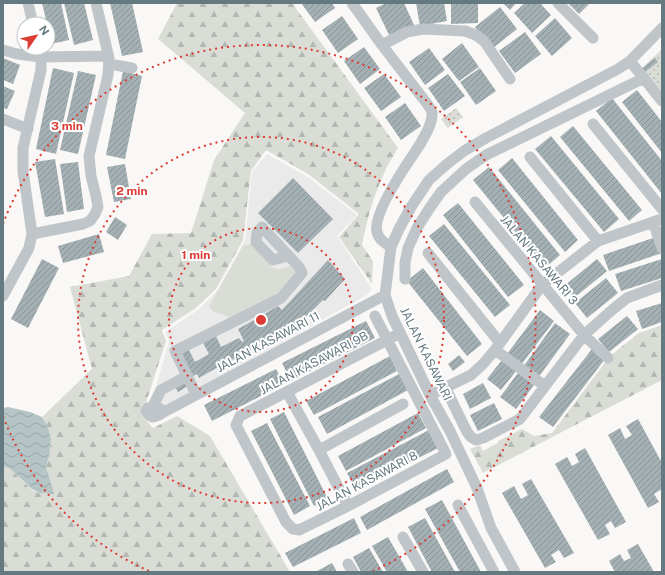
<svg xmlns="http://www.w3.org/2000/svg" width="665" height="575" viewBox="0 0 665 575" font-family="'Public Sans',sans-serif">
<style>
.built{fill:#e9eae9}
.green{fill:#daddd6}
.forest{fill:url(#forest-firs)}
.park{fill:url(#park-dots)}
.water{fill:url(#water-waves)}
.building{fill:url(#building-hatch)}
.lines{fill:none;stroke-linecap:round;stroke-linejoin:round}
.minor{stroke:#bfc5c8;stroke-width:11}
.ring{fill:none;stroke:#dc3b33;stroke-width:2;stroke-dasharray:2 4}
.labels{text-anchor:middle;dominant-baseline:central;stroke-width:4;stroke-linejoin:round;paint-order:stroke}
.street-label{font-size:12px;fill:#657980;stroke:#fff}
.centre{fill:#dc3b33;stroke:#fff;stroke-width:2}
.ring-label{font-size:12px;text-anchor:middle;font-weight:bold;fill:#dc3b33;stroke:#fff;stroke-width:4;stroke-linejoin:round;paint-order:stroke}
</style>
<defs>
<pattern id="forest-firs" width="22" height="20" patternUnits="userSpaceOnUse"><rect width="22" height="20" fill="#daddd6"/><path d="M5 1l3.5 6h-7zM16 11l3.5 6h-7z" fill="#b4b8b3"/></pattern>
<pattern id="park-dots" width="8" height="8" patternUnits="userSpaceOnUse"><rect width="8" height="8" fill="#daddd6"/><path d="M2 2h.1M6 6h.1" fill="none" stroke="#b4b8b3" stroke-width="1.8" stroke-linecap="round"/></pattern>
<pattern id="water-waves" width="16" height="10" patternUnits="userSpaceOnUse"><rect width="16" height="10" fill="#b5c5c6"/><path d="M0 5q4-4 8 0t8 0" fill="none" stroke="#97a5a6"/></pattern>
<pattern id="building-hatch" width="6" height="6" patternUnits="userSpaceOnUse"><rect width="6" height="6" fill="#a4b0b3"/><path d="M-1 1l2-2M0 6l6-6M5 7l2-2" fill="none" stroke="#899497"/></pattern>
</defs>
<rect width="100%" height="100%" fill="#f9f8f6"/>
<path class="built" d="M267,154L308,177L357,215L337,236L372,289L367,295L167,407L153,397L169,341L165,332L198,310L218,290L245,240L252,172Z"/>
<path class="green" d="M251,244L273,268L280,269L290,266L297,272L278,294L231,318L213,311L209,306L243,246Z"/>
<path class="forest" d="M177,3H292L398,148C394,155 390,161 387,167C375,192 367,218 362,245L373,261L372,284L339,237L359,214L308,174L266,150L251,171L243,240L216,289L196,308L162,330L166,341L142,415L153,428L177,416L210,436L290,572H3V467L9,468L32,490L40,493L53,494L49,476L46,467L49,457L51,439L48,427L42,417L92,369L70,287L129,276L152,234L191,233L214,160L245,113L158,39Z
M662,325V380L483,473L470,449L480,445L483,451L498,443V441L522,429L534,436L552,433L610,356L639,333Z"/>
<path class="park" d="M662,49V92L645,71L646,64Z
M456,108L463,117L448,128L441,119Z"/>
<path class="water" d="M8,407L30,412L42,417L48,427L51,439L49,457L46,467L49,476L54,494L40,493L32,489L9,468L3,467V408Z"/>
<path class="building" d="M42,3H61L69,40L51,44L48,30V24H47Z
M64,3H84L93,40L74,45Z
M110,3H132L143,52L122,56Z
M301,3H332L335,8L315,22Z
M386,3H404L414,25L390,37L376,8Z
M416,3H444L447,21L420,26Z
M451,3H478V23L451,24Z
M503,3H516L510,10Z
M525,3H540L551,15L532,33L514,13Z
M568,3H590L579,14Z
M500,7L517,29L492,49L475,27Z
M342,16L358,39L338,53L322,30Z
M555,18L572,38L552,56L535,36Z
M525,32L541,54L515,73L499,51Z
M462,43L479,67L459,81L442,59Z
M364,47L380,69L360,84L344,61Z
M429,48L445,70L425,85L409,62Z
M3,58L20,65L13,84L3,80Z
M655,58L658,62L645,72L642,68Z
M53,68L74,73L56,154L36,149Z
M480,68L496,91L476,105L460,82Z
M78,71L96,75L78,154L60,150Z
M123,71L142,76L125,159L106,155Z
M384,74L401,97L381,111L364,88Z
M448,74L465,96L444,111L428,88Z
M3,86L15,91L7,109L3,108Z
M637,90L662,122V153L622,102Z
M612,98L662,161V194L596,111Z
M405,103L421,126L401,140L385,117Z
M573,126L642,210L629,221L560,137Z
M551,136L619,219L604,232L535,149Z
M512,158L578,240L565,252L498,170Z
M55,159L64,214L45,217L35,162Z
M78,162L84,209L67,212L60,164Z
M125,164L131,199L114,202L107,167Z
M489,167L560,255L545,268L473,180Z
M293,178L333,219L298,253L258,213Z
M458,203L524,285L508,297L443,215Z
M115,217L127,225L118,240L106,232Z
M444,224L510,305L495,317L429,236Z
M99,234L104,252L63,263L58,246Z
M656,237L662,253L609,271L603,255Z
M42,259L59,268L28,328L11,319Z
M597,259L607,271L574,298L564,286Z
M662,259V278L621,291L615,274Z
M328,260L345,279L325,301L323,300L304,319L250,348L251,350L230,361L232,363L221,369L220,366L199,378L197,374L191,377L180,354L188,348L195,362L209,354L202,341L215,334L221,347L239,338L242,342L244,341L238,329L278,306L282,310Z
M423,268L482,344L467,356L407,281Z
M606,278L618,293L587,318L575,303Z
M662,303V322L642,329L636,311Z
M540,310L554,321L521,365L507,354Z
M627,316L638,329L609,352L598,339Z
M366,321L375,338L291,381L282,363Z
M555,323L570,334L538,378L523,367Z
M592,349L605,359L553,427L539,417Z
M459,355L465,362L453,371L448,364Z
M390,356L397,371L314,415L306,401Z
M502,360L516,371L501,390L487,379Z
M276,369L284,384L212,421L204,405Z
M518,373L534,385L516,409L500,397Z
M399,374L408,390L327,434L318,417Z
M185,381L188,386L178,392L175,387Z
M483,383L491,398L470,409L463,394Z
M494,403L502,419L478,431L470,415Z
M284,412L328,499L314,506L270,419Z
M418,413L426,428L346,471L338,456Z
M638,419L662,463V489L654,494L659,502L648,508L608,435L620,428L625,439L632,435L626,426Z
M267,423L310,506L294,515L251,431Z
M429,430L438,448L356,490L347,473Z
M585,448L626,522L615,528L611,521L605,525L610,534L598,540L555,464L567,457L572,466L579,462L575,454Z
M447,469L454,482L367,530L360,517Z
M531,479L574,553L564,558L559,550L551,555L556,562L545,568L502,493L514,486L521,499L528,495L522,484Z
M442,500L481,572H460L425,509Z
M354,518L361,533L293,567L285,553Z
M425,518L455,572H432L408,527Z
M388,537L408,572H387L372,546Z
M638,544L654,572H615L609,561L620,554L624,561L631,558L627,550Z
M369,548L383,572H361L353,557Z
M332,563L337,572H315Z"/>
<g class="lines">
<path class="minor" d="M28,3L33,24
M352,3L382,45L428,105C429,107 432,110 432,113C433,124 422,141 417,149C406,165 372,215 377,232C379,240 385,243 391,247
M558,3L593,38
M382,45L407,32L423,29L465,31L476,35L484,41L510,79
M3,50L17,54L41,57L108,56
M630,61L662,101
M109,64L132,68
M3,119L28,129
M593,124L662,209
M530,157L598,241
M475,202L584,335L608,358
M653,222L662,248
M32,234L83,224L90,221L95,214L98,207L96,196L91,176L89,156L108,75L109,58L96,3
M428,253L500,343
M405,279V263L408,248L417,228L429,209L441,192L466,169L486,155L644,78
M3,296L29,248L32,234L23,171V148L41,70V57L39,48
M375,316L446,454L348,506L299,530L293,529L286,522L236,425L240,416L387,340L400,333
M495,350L545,386
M445,387L467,432L471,437L476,440L483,438L520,419L584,335L612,310L627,298L662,285
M287,392L319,450L348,506
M196,394L175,351L281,298L302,273L299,267L262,227L257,233L256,242L273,260L288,256
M430,395L471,375L482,365L495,350L542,285L598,241L662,219
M153,406L161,390L187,376
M164,412C157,406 156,405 148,408L146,411L149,415L153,417L159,415L164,412L385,295
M319,450L403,404
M458,505L494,572
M403,537L423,572
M348,564L353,572
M515,572L491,528L477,488L467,467L450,431L430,395L392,316L385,295L391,247L399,229L411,207L429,180L447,164L464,151L486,138L618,69L630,61L662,28"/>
</g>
<g class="ring">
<circle cx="261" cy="320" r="92"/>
<circle cx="261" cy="320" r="183"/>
<path d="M149 571A275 275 0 0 1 3 416M3 224A275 275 0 1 1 373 571"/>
</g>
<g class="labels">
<g class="street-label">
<text transform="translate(539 260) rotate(50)">JALAN KASAWARI 3</text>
<text transform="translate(268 342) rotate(-28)">JALAN KASAWARI 11</text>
<text transform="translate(426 354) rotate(64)">JALAN KASAWARI</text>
<text transform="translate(314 363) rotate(-28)">JALAN KASAWARI 9B</text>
<text transform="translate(367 481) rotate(-28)">JALAN KASAWARI 8</text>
</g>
</g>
<circle cx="261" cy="320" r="6" class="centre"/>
<g class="ring-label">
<text x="67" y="130">3 min</text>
<text x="132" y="195">2 min</text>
<text x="196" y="259">1 min</text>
</g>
<rect width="665" height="575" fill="none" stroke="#657980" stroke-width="8"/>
<g transform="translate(36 36) rotate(56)"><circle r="19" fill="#ffffff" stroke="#c1c9cc"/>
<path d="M0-3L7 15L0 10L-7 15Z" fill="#dc3b33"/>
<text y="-6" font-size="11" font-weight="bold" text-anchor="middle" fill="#657980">N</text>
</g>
</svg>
